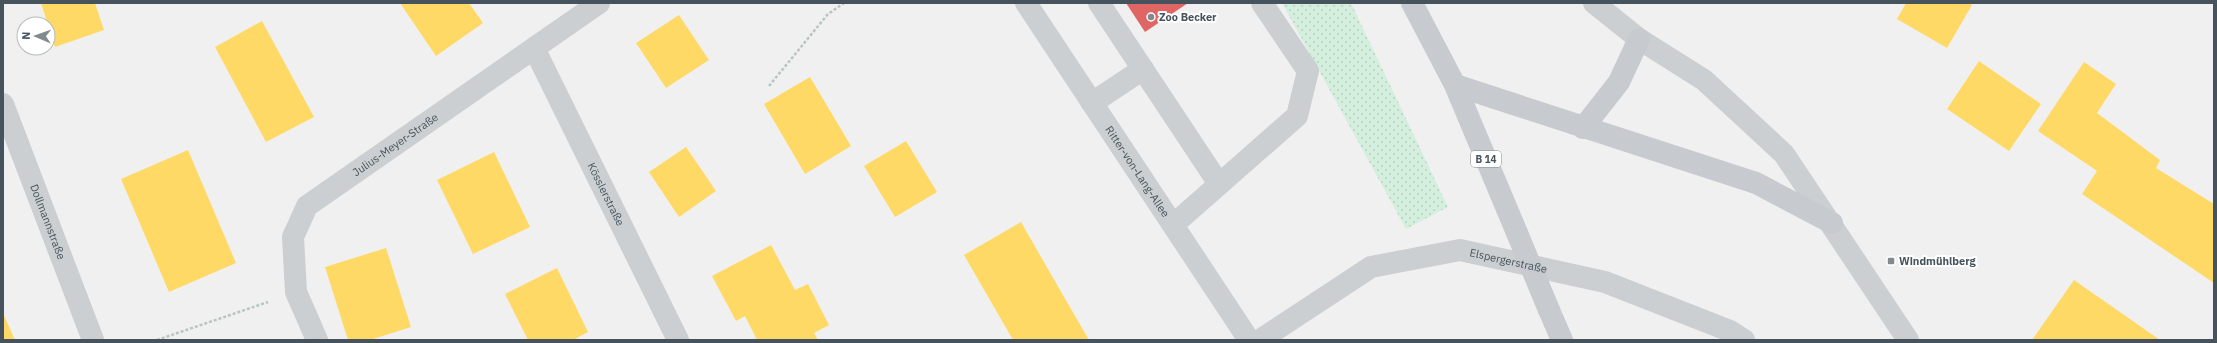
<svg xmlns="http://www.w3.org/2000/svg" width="2217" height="343" viewBox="0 0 2217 343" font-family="'IBM Plex Sans',sans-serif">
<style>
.green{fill:url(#green-dots)}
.homes{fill:#ffd966}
.shops{fill:#e06666}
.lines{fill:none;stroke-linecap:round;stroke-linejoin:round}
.path{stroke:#b9c5c0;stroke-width:2.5;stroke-dasharray:3 2;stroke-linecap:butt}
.minor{stroke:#cbcfd1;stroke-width:22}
.major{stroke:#c7cbcf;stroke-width:22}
.major-bridge{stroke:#c7cbcf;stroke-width:22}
.poi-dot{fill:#828a90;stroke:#fff;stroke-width:1.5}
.labels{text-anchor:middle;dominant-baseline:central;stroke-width:4;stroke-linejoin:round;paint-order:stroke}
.shield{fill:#fff;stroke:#7e878d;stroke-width:1}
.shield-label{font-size:10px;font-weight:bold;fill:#47535c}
.poi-label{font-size:11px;font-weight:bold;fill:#47535c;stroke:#fff;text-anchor:start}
.street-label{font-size:11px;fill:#47535c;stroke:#fff}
</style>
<defs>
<pattern id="green-dots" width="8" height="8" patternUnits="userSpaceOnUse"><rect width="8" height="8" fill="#d4efde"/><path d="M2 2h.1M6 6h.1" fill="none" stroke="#b7cfc1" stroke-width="1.8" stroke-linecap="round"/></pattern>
</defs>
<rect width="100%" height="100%" fill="#f0f0f0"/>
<path class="green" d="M1282,3H1351L1448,207L1406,229Z"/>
<path class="homes" d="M41,3H95L104,30L55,47Z
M400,3H469L483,23L436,56Z
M1906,3H1968L1972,5L1947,48L1897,19Z
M679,15L709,60L666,88L636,43Z
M262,21L314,117L266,142L215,47Z
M1979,61L2041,104L2009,151L1947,109Z
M2084,62L2116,84L2097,113L2160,160L2156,168L2214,204V283L2082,194L2097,171L2038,131Z
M810,77L851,146L805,174L764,104Z
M906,141L937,192L895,217L864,166Z
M686,147L716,191L679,217L649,172Z
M188,150L236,263L169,292L121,179Z
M494,152L530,227L473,254L437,180Z
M1021,222L1060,290L1089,340H1013L964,255Z
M771,245L795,290L808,284L829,325L814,333L818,340H757L745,316L736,321L712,276Z
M386,248L411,327L370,340H348L325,267Z
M557,268L588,332L573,340H528L505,294Z
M2074,280L2160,340H2032Z
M3,313L15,340H3Z"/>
<path class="shops" d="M1126,3H1188L1145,32Z"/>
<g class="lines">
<path class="path" d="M769,86L828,14L844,3
M157,340L268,302"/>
<g class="minor">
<path id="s1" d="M1026,3L1249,340"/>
<path d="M1099,3L1219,184"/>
<path d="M1594,3L1639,39L1704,80L1784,154L1908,340"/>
<path id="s2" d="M534,48L678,340"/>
<path d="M1092,103L1143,69"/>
<path id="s3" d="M3,104L93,340"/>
<path d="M1173,225L1297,116L1308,71L1262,3"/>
<path id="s4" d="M317,340L296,292L293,237L307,206L599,3"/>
<path id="s5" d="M1260,340L1371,267L1460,250L1605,282L1730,331L1744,340"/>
</g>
<path class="major" d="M1412,3L1455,85L1517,233
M1455,85L1756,183L1832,223
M1583,128L1619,82L1639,39
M1549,310L1562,340"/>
<path class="major-bridge" d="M1517,233L1549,310"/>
</g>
<g class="poi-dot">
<circle cx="1151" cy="17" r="4"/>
<rect x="1887" y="257" width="8" height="8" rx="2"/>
</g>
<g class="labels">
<rect class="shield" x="1471" y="151" width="30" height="16" rx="3"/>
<g class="shield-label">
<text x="1486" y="159">B 14</text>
</g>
<g class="poi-label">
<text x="1159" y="17">Zoo Becker</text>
<text x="1899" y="261">Windmühlberg</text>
</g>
<g class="street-label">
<text stroke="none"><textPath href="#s4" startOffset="249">Julius-Meyer-Straße</textPath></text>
<text stroke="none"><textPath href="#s1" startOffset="202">Ritter-von-Lang-Allee</textPath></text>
<text stroke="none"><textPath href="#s2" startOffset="163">Kösslerstraße</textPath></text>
<text stroke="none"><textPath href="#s3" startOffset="126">Dollmannstraße</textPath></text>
<text stroke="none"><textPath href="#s5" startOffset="273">Elspergerstraße</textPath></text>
</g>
</g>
<rect width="2217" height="343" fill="none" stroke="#47535c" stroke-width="8"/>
<g transform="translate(36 36) rotate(272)"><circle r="19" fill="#ffffff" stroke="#b5babe"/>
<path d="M0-3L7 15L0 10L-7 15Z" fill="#828a90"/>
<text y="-6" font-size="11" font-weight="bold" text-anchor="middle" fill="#47535c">N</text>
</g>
</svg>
